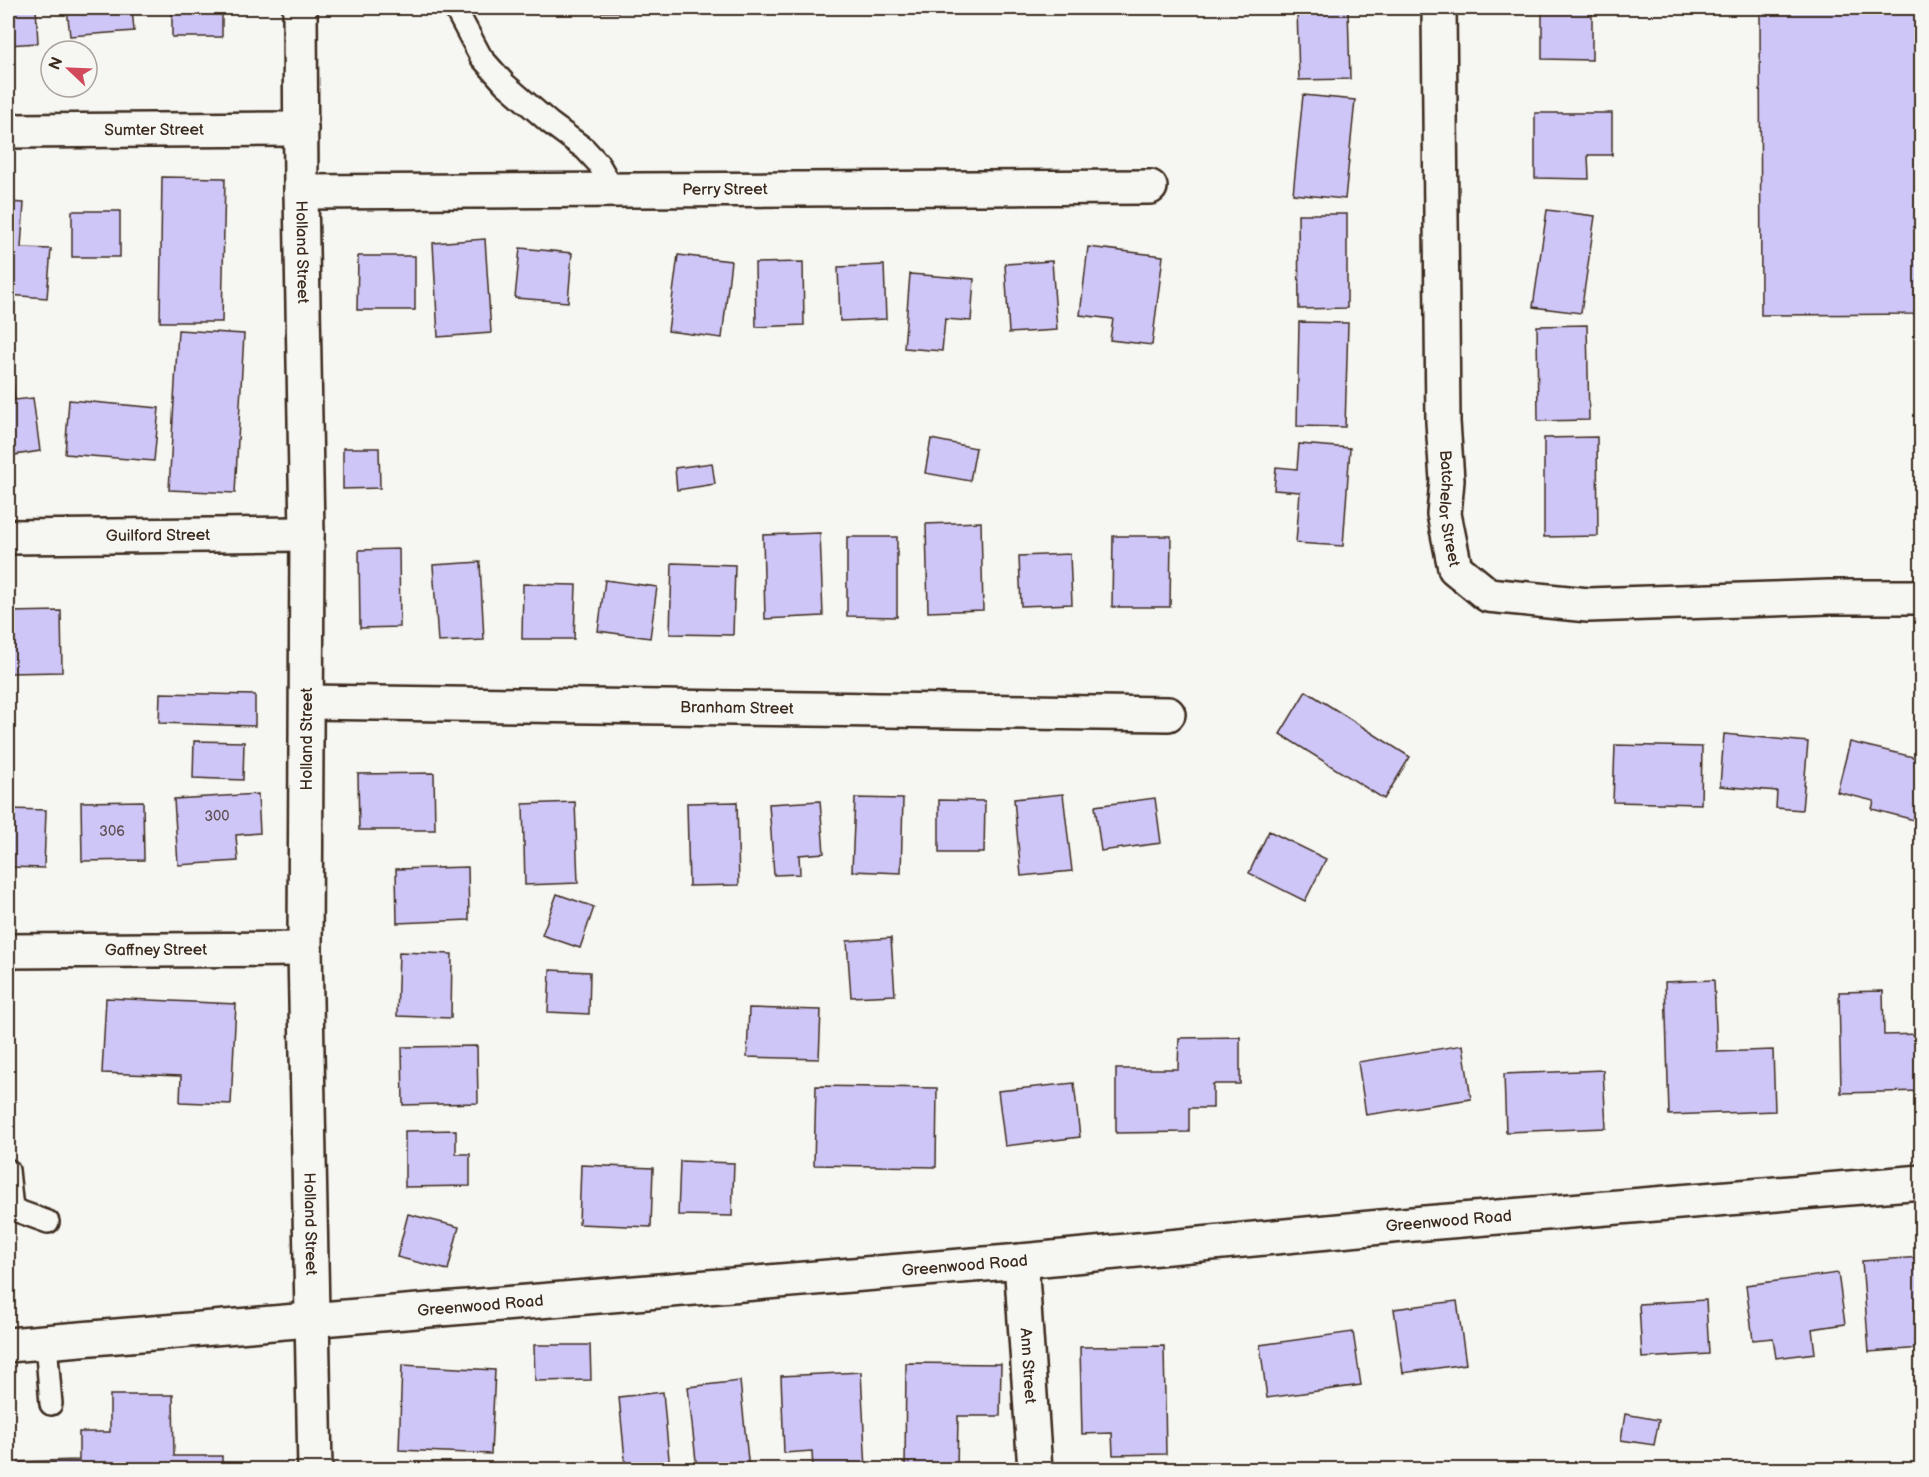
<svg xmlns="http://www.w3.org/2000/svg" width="1929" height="1477" viewBox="0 0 1929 1477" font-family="'Balsamiq Sans',sans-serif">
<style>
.building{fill:#cfc6f8;stroke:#3b2a1e;stroke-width:1.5}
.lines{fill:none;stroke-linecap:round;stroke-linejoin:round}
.service-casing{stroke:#3b2a1e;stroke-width:26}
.minor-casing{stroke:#3b2a1e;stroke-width:38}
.service{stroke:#f6f6f2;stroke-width:21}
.minor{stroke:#f6f6f2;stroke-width:33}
.labels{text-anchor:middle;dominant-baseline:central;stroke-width:4.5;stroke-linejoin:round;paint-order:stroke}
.number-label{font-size:14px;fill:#605154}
.street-label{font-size:16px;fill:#3b2a1e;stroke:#f6f6f2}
</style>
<rect width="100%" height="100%" fill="#f6f6f2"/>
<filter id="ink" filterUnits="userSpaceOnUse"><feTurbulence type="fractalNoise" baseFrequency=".0167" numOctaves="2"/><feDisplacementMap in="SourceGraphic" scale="12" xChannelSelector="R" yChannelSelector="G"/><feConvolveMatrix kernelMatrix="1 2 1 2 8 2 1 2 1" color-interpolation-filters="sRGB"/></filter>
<g filter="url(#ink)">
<path class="building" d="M8,8H36L38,43L8,45Z
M67,8H132L134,31L70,36Z
M172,8H222V37H172Z
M577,8H916V11L577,12Z
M916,8H1119L916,11Z
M1297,8H1348L1350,79L1299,80Z
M1542,8H1592V60L1542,59Z
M1760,8H1922V314L1761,315Z
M1303,95L1355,100L1345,199L1293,194Z
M1535,113H1612V155H1588L1589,179L1535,178Z
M162,177L225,178L222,322H160Z
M8,202L24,203L21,248L51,249L47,298L8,295Z
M1547,210L1595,216L1581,313L1533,307Z
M72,211H120V257H72Z
M1298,214H1347V308L1299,309Z
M485,239L491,333L438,337L433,243Z
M1088,247L1163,256L1152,345L1110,340L1113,319L1080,315Z
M520,248L572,253L568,302L515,298Z
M678,255L731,261L722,338L668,331Z
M358,256H415V310H357Z
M1052,261L1057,330L1009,333L1005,264Z
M803,262L804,325L756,327L755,263Z
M884,265L886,319L840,321L838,267Z
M910,274L974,279L971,321L945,319L942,351L904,348Z
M1299,322L1348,323L1345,427L1297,426Z
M1587,325L1589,420L1538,421L1537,326Z
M178,330L244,334L235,493L169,490Z
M12,373L15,400L33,398L40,451L8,456V374Z
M69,400L159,408L154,461L65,454Z
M1597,437L1598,536L1544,537V438Z
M931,439L976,448L970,481L925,473Z
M1299,444L1350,448L1343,546L1296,543L1300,492L1274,490L1276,467L1297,469Z
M343,448H379L380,488L343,489Z
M712,463L715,484L677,490L675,468Z
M981,522L983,610L928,612L926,524Z
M820,533L823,616L765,619L763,535Z
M1113,536H1171L1170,607H1112Z
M847,537H897V617L847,616Z
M399,549L400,627L360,628L359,550Z
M1070,554L1072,604L1021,606L1019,556Z
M480,562L484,640L438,642L433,565Z
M672,563L735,565L733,635L670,634Z
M605,580L657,587L650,638L598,631Z
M523,584L576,585L574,639H522Z
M61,611L62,672L8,673V612Z
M1306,691L1410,757L1384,799L1280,734Z
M160,693L255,695V726L159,723Z
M1724,734L1808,742L1802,810L1776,808L1777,791L1720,786Z
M194,741L244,742L243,780L193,778Z
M1850,742L1922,759V822L1872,809L1874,801L1837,792Z
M1615,745L1702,747L1701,804L1613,802Z
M434,773L435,830H359L358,774Z
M258,794L260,833L236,835L238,861L178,865L174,799Z
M1063,794L1072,871L1021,876L1014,799Z
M855,798L903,799L901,873L852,871Z
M1155,798L1161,843L1101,851L1095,806Z
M939,800L985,801L984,853H939Z
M143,801L144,860L82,861L81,802Z
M820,801L824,853L799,855L800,874L774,875L769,804Z
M575,802L578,883L525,885L523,804Z
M737,802L739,885L689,886L687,803Z
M8,809L46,810L44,868L8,867Z
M1269,831L1326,859L1305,901L1249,873Z
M468,867L469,920L397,923L396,869Z
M557,894L594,907L580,948L542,935Z
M891,938L895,995L851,997L847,941Z
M399,952L452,954L451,1018L397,1016Z
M550,970L590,972L589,1014L548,1012Z
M1714,980L1717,1052L1773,1050L1775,1111L1669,1115L1665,982Z
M1883,991L1884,1035L1922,1034V1091L1841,1093L1839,992Z
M106,998L236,1004L231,1104L180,1102L181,1076L102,1073Z
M749,1008L821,1010L819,1059L747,1057Z
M1240,1037V1084H1213V1108H1189V1132L1116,1133V1069H1178L1179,1038Z
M1463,1045L1471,1099L1366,1115L1358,1062Z
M477,1046L478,1103L403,1105L402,1047Z
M1603,1070L1606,1128L1506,1132L1504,1074Z
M1074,1083L1080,1137L1005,1146L998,1091Z
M816,1086L937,1088L936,1167L814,1165Z
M456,1130V1154H470V1186L405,1187V1131Z
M680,1161L734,1163L732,1216L678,1215Z
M581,1165L653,1168L651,1227L579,1224Z
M408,1214L459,1227L448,1270L397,1257Z
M1922,1257V1348L1869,1352L1862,1261Z
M1838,1273L1845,1324L1812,1329L1815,1353L1776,1358L1773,1338L1753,1340L1746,1285Z
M1706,1300L1709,1354L1642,1358L1639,1304Z
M1457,1301L1466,1364L1403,1373L1394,1309Z
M1353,1332L1361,1385L1267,1398L1260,1345Z
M534,1345H590L591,1380L535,1381Z
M1164,1346L1166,1454L1113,1455L1112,1433L1082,1434L1080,1347Z
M906,1363L1001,1364L1000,1416H958L957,1470H905Z
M402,1365L495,1370L491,1454L399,1450Z
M861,1372L866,1470H813L812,1451L784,1453L781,1376Z
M740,1381L749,1470H697L688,1387Z
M663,1392L670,1470H626L619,1397Z
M110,1395H173L174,1456H222V1470H8V1462L79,1460V1432H110Z
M1625,1414L1659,1420L1654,1445L1621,1440Z
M406,1465H464V1470H406Z"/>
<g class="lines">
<g class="service-casing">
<path id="service" d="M455,8L481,57L505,84L550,123L585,149L598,163L614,191
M8,1170L12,1209L48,1222
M46,1342L51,1404"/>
</g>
<g class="minor-casing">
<g id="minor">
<path id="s1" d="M300,8L301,192L307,534L305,949L315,1470"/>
<path id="s2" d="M1439,8L1443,422L1447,480L1444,514L1455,568L1488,595L1588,605L1829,597H1922"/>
<path id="s3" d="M8,131L301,129"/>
<path id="s4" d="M301,192L1150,187"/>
<path id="s5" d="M8,537L307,534"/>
<path id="s6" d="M307,702L1168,714"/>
<path id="s7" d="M8,951L305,949"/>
<path id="s8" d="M1021,1261L1035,1470"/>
<path id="s9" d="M8,1345L1021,1261L1413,1224L1922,1182"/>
</g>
</g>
<use href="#service" class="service"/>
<use href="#minor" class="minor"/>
</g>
</g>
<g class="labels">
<g class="number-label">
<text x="217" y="816">300</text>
<text x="112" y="831">306</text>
</g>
<g class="street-label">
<text stroke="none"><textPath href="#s3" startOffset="146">Sumter Street</textPath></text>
<text stroke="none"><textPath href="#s4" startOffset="424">Perry Street</textPath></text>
<text stroke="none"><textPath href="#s1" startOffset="244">Holland Street</textPath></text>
<text stroke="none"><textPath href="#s2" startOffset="501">Batchelor Street</textPath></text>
<text stroke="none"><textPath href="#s5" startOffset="150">Guilford Street</textPath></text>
<text stroke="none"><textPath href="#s6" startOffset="430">Branham Street</textPath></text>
<text transform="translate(307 739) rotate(-90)">Holland Street</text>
<text stroke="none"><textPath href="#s7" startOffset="148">Gaffney Street</textPath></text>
<text stroke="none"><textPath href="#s9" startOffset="1446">Greenwood Road</textPath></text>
<text stroke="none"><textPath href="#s1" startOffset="1216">Holland Street</textPath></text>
<text stroke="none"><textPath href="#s9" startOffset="960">Greenwood Road</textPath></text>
<text stroke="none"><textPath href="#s9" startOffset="474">Greenwood Road</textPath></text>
<text stroke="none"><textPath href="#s8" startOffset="105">Ann Street</textPath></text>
</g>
</g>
<rect width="1929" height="1477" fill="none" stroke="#f6f6f2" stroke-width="30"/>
<rect x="15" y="15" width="1899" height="1447" fill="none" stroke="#3b2a1e" stroke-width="2" filter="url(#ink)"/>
<g transform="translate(69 69) rotate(293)"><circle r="28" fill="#f6f6f2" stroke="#aba49d" stroke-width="1.5"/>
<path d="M0-4.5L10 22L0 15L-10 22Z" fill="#d1495b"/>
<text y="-9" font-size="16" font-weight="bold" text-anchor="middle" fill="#3b2a1e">N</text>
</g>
</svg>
